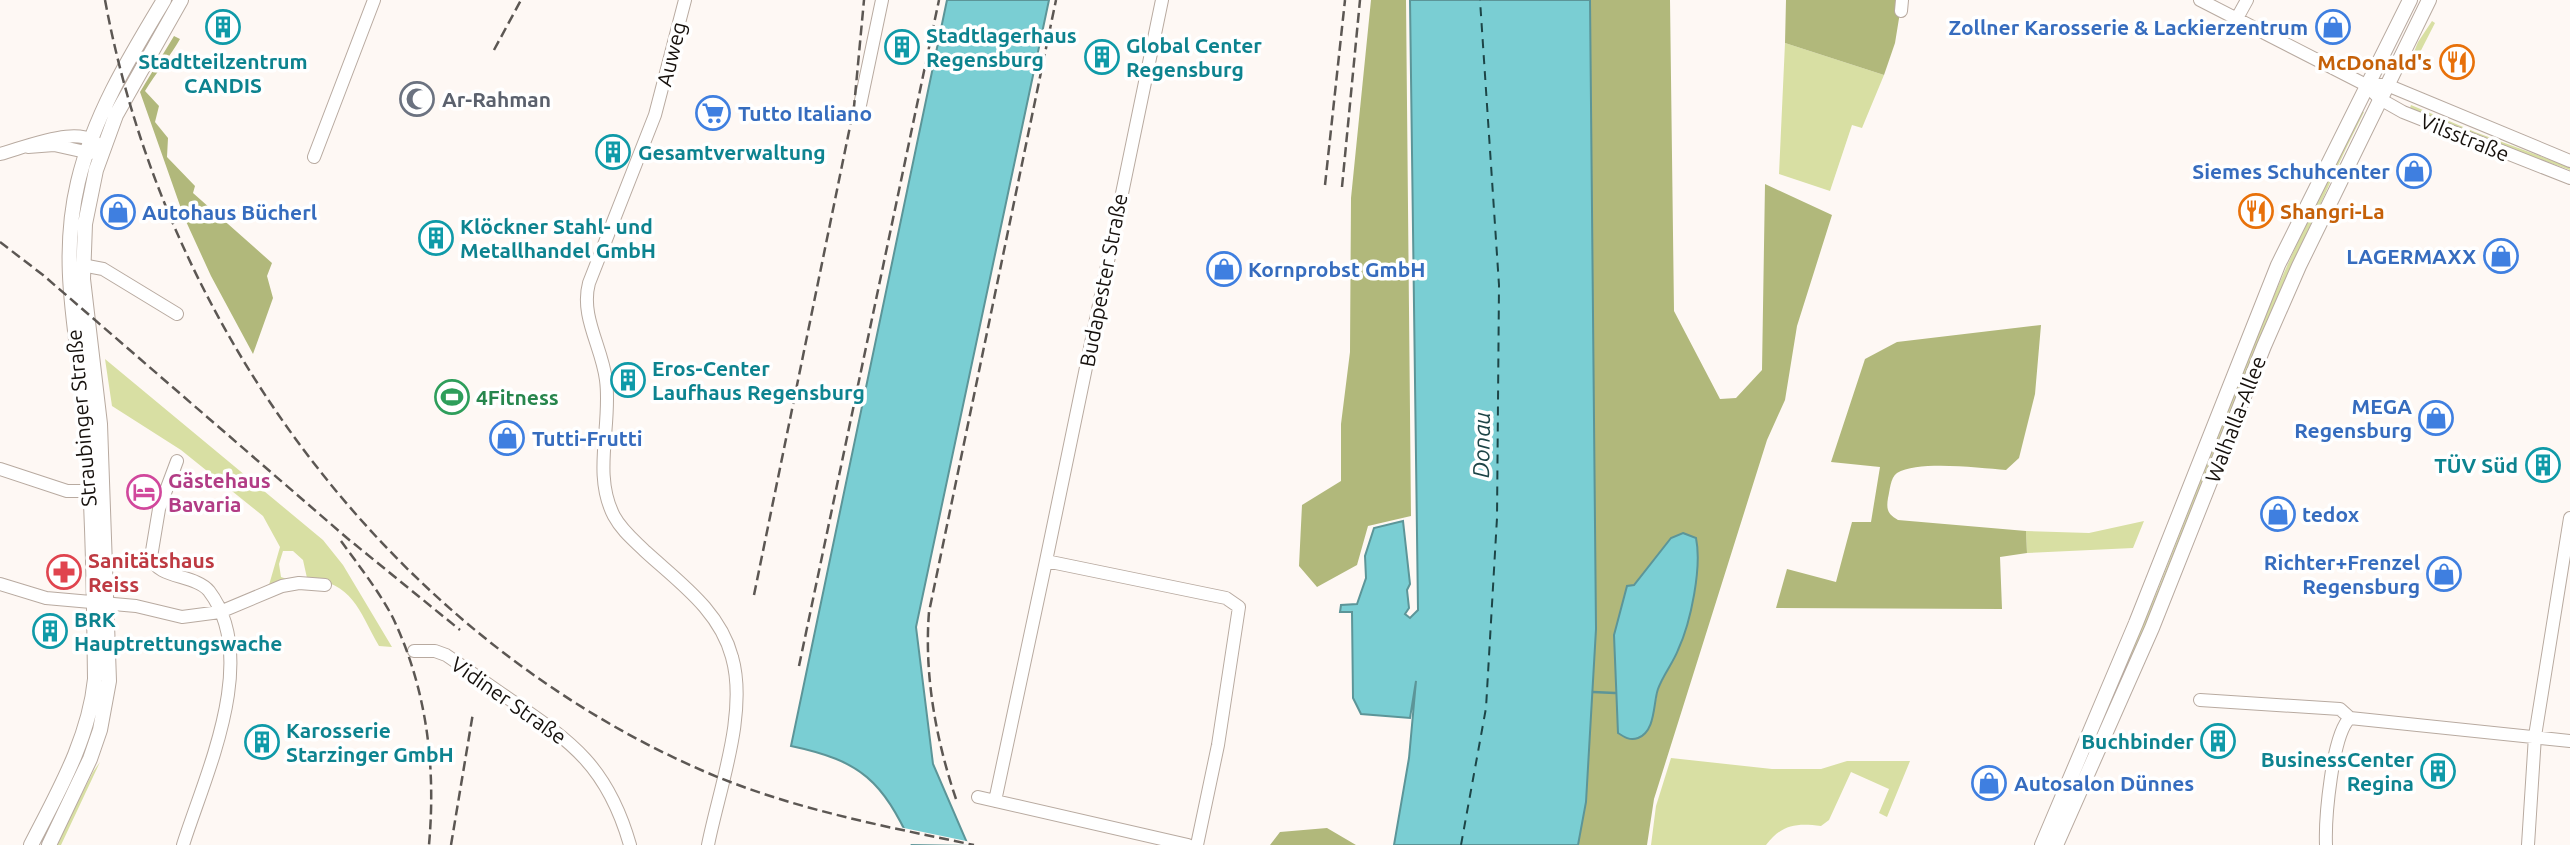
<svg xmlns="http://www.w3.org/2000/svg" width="2570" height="845" viewBox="0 0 2570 845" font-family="Ubuntu,sans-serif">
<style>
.green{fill:#d8dfa3}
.forest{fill:#b1b87b;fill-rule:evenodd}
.water{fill:#7aced3;stroke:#5c9598;stroke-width:2}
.pier{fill:#fef8f4}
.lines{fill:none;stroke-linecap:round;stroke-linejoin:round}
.stream{stroke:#5c9598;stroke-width:2.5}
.ferry{stroke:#1d4547;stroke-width:2;stroke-dasharray:9 7;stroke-linecap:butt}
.minor-casing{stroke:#b8aaa0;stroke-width:14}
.major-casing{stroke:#b8aaa0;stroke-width:16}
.minor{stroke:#fff;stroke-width:12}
.major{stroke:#fff;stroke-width:14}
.rail{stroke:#5c5753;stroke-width:2.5;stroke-dasharray:10 5;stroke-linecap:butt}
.labels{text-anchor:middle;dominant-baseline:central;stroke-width:7;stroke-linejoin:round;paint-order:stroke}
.shop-label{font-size:21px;font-weight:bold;fill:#366cbe;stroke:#fff;text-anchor:start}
.culture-label{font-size:21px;font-weight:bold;fill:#0d838f;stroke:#fff;text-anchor:start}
.street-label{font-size:21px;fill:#16110d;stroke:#fff}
.food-label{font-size:21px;font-weight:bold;fill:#c56008;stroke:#fff;text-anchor:end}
.worship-label{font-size:21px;font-weight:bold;fill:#5b616d;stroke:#fff;text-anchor:start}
.leisure-label{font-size:21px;font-weight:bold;fill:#27864d;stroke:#fff;text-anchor:start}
.hotel-label{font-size:21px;font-weight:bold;fill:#b23c85;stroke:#fff;text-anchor:start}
.health-label{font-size:21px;font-weight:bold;fill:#be3a42;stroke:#fff;text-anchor:start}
.water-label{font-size:23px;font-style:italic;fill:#1d4547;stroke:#fff}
</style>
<rect width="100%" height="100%" fill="#fef8f4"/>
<path class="green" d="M2432,21L2435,23L2411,70L2407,69L2418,42Z
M1785,43L1884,75L1862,128L1852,125L1830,191L1779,174Z
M2411,105L2475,132L2570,167V170L2462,131L2410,108Z
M2361,111L2364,112C2291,257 2237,410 2176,561C2138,657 2091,750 2049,845L2159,587L2263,320L2315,203Z
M105,359L323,540L343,565L392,647L379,646C358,609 353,583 307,578L303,560L293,551H283L279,564L281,577L287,579L269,585L280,547L263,516L181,450L112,406Z
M2144,521L2133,548L2027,553L2026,531L2089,533Z
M1671,758L1772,769H1821L1847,761H1910L1887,817L1879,813L1889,789L1851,772L1829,820L1821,826C1797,823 1782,824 1766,845H1651L1656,806Z
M100,762L61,845H56L93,772Z"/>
<path class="forest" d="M1371,0H1406L1411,516L1368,526L1357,565L1317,587L1299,566L1302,505L1341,481V424L1350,352L1351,198Z
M1590,0H1670L1674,311L1720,399L1736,398L1762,370L1765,184L1832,215L1797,326L1785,400L1767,440L1654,799L1647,845H1578L1586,802L1596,629ZM1634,585L1679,648L1658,689L1652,721L1638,738L1618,733L1614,635L1627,586Z
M1786,0H1902L1895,43L1884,75L1785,43Z
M174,36L180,39C172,54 155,74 145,91L159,106L155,122L168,138L167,157L195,186L193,193L272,263L267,276L273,298L253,354L211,276L184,217L140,92Z
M2041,325L2035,394L2019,458L2006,470C1980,468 1919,460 1897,473C1890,478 1890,491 1888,498C1886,510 1888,514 1898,520L2026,531L2027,553L2000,557L2002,609L1776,608L1787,569L1836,582L1852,522H1871L1880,467L1831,462L1865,359L1897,342Z
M1327,828L1356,845H1270L1280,832Z"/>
<path class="water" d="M947,0H1049L916,627L933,764L968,845H912C882,781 862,761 791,746Z
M1410,0H1590L1596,629L1586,802L1578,845H1394L1409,758L1416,681L1410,718L1361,714L1353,698L1352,612H1340L1341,605L1357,604L1366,578L1365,556L1374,528L1403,521L1410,584L1407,590L1409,608L1405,614L1410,618L1418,610Z
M1683,533L1696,538C1702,567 1691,622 1678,650C1673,663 1663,675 1658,689C1653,703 1656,731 1638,738C1630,741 1624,737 1618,733L1614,635L1627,586L1634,585L1671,538Z"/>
<path class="pier" d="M899,827L971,842L972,845L908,844Z"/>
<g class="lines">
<path class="stream" d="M1593,692L1615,693"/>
<path class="ferry" d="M1461,845L1486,708L1497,518L1499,285L1480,0"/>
<g class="minor-casing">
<path id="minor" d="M685,0L655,115L589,283C580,316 602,347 606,380C612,425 592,474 614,516C622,531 635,541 646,552C680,583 720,611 732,657C748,713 719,789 708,845
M1162,0L1046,561L1226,598L1239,607L1218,745L1197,845
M2200,0L2366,85L2380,99L2403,112L2570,178
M1901,11L1902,0
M2236,20L2247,0
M2366,85H2387L2570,161
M859,110L882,0
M0,154C24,148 89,119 102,151L90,153L54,145L28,147
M314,157L374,0
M82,265L103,269L177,314
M177,461L159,509L151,557C157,579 195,574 209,591C261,659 205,775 183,845
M0,469L67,491H90
M0,584L46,598L136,606L182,617L220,612L282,586L299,583L325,585
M414,651H435L446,655C464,667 481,680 499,692C567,739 606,761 630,845
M2200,700L2340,709L2350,718
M978,797L1188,845
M995,801L1046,561
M2326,845C2325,819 2332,734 2350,718L2570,741
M2528,845L2535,736L2570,518"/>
</g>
<g class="major-casing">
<path id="major" d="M31,845C58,792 89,739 95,679C94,598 93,515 87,434C81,347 57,270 78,182C94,115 129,58 164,0
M49,845L90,759L100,730L109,681L100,424L83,279L85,224L96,170L116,115L181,0
M2042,845L2136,623L2278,265L2410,0
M2056,845L2152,628L2264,346L2299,266L2429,0"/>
</g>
<use href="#minor" class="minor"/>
<use href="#major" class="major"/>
<path class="rail" d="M105,0C166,328 387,628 692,766C782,807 878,825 974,845
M494,50L521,0
M1325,185L1345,0
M1342,187L1360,0
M0,242L43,275L347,538L460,630
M341,541C359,566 379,591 393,618C427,690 436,766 429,845
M754,595L854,107L864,0
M799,666L939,0
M956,799C936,740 924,675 929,612L1056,0
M451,845L473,713"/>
</g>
<defs>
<g id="building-ring" transform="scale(1.75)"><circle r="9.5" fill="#fff" stroke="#0f9aa8" stroke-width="1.5"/><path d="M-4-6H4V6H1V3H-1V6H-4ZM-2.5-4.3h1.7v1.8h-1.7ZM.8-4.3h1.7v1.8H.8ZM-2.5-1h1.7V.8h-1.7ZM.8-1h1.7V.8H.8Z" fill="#0f9aa8"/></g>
<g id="shop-ring" transform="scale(1.75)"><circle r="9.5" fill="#fff" stroke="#3f7fe0" stroke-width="1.5"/><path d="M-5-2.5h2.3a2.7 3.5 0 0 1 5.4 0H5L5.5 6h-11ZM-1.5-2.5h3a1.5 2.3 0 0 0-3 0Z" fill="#3f7fe0"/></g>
<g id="restaurant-ring" transform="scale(1.75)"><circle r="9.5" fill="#fff" stroke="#e8710a" stroke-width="1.5"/><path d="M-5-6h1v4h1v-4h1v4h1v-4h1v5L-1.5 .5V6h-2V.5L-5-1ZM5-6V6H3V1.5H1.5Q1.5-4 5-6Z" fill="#e8710a"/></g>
<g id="mosque-ring" transform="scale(1.75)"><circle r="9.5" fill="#fff" stroke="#6b7280" stroke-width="1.5"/><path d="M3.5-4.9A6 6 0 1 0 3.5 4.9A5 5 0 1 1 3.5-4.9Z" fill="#6b7280"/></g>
<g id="supermarket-ring" transform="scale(1.75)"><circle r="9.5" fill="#fff" stroke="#3f7fe0" stroke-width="1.5"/><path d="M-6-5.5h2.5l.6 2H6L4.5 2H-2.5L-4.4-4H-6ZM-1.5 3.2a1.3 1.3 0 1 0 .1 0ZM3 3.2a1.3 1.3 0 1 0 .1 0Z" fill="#3f7fe0"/></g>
<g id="stadium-ring" transform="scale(1.75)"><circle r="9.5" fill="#fff" stroke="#2e9e5b" stroke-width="1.5"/><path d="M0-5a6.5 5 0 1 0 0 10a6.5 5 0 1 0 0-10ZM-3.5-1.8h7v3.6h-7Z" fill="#2e9e5b"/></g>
<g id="hotel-ring" transform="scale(1.75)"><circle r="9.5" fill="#fff" stroke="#d1479c" stroke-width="1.5"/><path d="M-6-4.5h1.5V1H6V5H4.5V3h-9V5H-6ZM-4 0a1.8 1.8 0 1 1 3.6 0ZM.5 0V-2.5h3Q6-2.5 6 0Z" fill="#d1479c"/></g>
<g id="pharmacy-ring" transform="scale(1.75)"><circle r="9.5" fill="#fff" stroke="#e0444e" stroke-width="1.5"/><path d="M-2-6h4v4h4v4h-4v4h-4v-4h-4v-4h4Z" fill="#e0444e"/></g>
</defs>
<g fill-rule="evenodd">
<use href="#building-ring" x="223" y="27"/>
<use href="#shop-ring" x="2333" y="27"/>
<use href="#building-ring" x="902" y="47"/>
<use href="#building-ring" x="1102" y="57"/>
<use href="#restaurant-ring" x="2457" y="62"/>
<use href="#mosque-ring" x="417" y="99"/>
<use href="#supermarket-ring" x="713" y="113"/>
<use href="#building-ring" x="613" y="152"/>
<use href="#shop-ring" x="2414" y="171"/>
<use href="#restaurant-ring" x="2256" y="211"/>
<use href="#shop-ring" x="118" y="212"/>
<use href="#building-ring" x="436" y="238"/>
<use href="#shop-ring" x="2501" y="256"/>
<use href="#shop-ring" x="1224" y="269"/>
<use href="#building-ring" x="628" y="380"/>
<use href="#stadium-ring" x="452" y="397"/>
<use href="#shop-ring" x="2436" y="418"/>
<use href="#shop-ring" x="507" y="438"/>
<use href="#building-ring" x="2543" y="465"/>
<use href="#hotel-ring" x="144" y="492"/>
<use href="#shop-ring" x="2278" y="514"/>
<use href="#pharmacy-ring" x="64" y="572"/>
<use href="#shop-ring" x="2444" y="574"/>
<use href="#building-ring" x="50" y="631"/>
<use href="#building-ring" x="2218" y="741"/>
<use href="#building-ring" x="262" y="742"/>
<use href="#building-ring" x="2438" y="771"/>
<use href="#shop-ring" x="1989" y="783"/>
</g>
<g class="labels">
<g class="shop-label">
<text x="2308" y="27" text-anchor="end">Zollner Karosserie &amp; Lackierzentrum</text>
<text x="738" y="113">Tutto Italiano</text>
<text x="2390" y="171" text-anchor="end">Siemes Schuhcenter</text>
<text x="142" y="212">Autohaus Bücherl</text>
<text x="2476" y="256" text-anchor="end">LAGERMAXX</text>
<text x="1248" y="269">Kornprobst GmbH</text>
<text x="2412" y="406" text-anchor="end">MEGA<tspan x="2412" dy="24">Regensburg</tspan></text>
<text x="532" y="438">Tutti-Frutti</text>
<text x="2302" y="514">tedox</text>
<text x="2420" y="562" text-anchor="end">Richter+Frenzel<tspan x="2420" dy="24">Regensburg</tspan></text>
<text x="2014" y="783">Autosalon Dünnes</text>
</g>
<g class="culture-label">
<text x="926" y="35">Stadtlagerhaus<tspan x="926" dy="24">Regensburg</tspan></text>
<text x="1126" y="45">Global Center<tspan x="1126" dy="24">Regensburg</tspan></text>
<text x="223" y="61" text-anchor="middle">Stadtteilzentrum<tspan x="223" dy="24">CANDIS</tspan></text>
<text x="638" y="152">Gesamtverwaltung</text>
<text x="460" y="226">Klöckner Stahl- und<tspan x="460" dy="24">Metallhandel GmbH</tspan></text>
<text x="652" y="368">Eros-Center<tspan x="652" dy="24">Laufhaus Regensburg</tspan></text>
<text x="2518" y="465" text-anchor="end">TÜV Süd</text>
<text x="74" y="619">BRK<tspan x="74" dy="24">Hauptrettungswache</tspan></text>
<text x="286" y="730">Karosserie<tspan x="286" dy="24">Starzinger GmbH</tspan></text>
<text x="2194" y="741" text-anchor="end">Buchbinder</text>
<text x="2414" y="759" text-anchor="end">BusinessCenter<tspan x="2414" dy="24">Regina</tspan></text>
</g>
<g class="street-label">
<text transform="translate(671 54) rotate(-76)">Auweg</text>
<text transform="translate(2465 137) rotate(22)">Vilsstraße</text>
<text transform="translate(1103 280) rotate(-79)">Budapester Straße</text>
<text transform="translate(81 418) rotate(-95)">Straubinger Straße</text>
<text transform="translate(2235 419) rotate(-69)">Walhalla-Allee</text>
<text transform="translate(509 700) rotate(35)">Vidiner Straße</text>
</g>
<g class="food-label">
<text x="2432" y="62">McDonald's</text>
<text x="2280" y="211" text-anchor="start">Shangri-La</text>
</g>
<g class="worship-label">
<text x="442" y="99">Ar-Rahman</text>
</g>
<g class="leisure-label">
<text x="476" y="397">4Fitness</text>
</g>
<g class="hotel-label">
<text x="168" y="480">Gästehaus<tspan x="168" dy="24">Bavaria</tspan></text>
</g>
<g class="health-label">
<text x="88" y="560">Sanitätshaus<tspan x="88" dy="24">Reiss</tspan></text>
</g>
<g class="water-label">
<text transform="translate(1481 445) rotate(-89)">Donau</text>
</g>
</g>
</svg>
